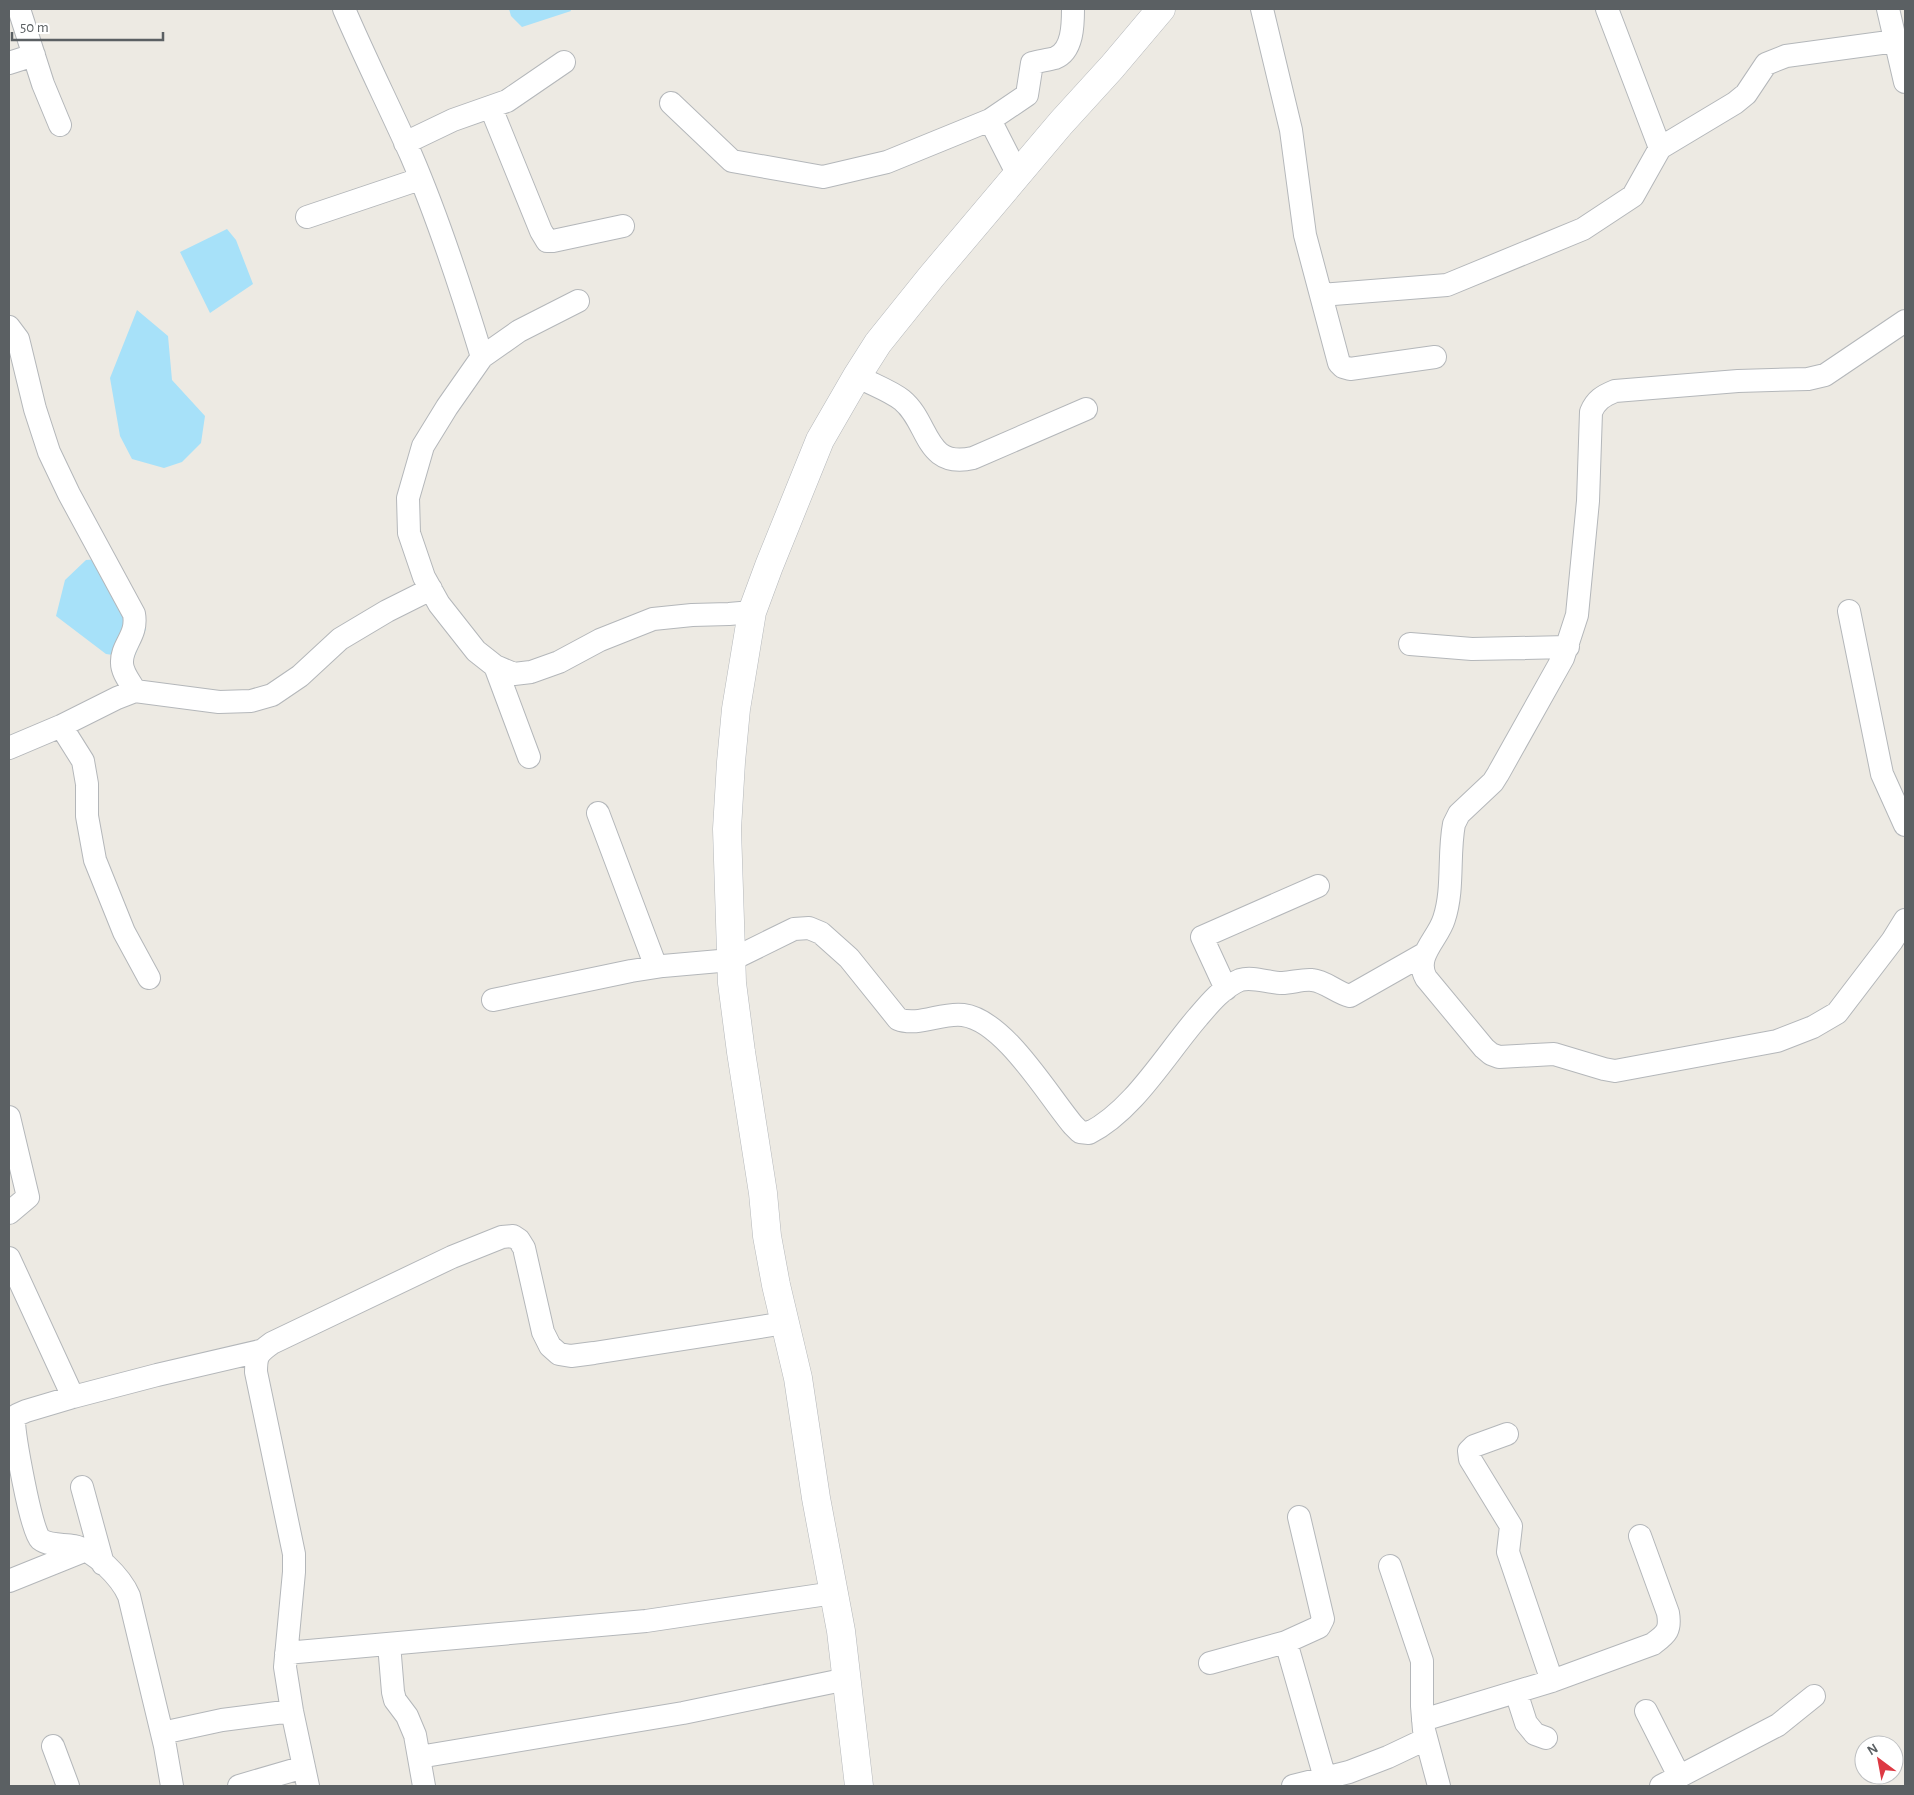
<svg xmlns="http://www.w3.org/2000/svg" width="1914" height="1795" viewBox="0 0 1914 1795" font-family="'Alegreya Sans',sans-serif">
<style>
.water{fill:#a7e1f9}
.lines{fill:none;stroke-linecap:round;stroke-linejoin:round}
.minor-casing{stroke:#b4b7ba;stroke-width:24}
.tertiary-casing{stroke:#b4b7ba;stroke-width:29}
.minor{stroke:#fff;stroke-width:22}
.tertiary{stroke:#fff;stroke-width:28}
</style>
<rect width="100%" height="100%" fill="#edeae3"/>
<path class="water" d="M509,9H570L571,11L522,27L511,16Z
M227,229L236,240L253,284L210,313L180,252Z
M137,310L168,336L172,380L205,416L201,443L182,462L164,468L132,459L120,436L110,378Z
M100,559L116,595L146,629L134,658L106,654L56,616L65,580L86,560Z"/>
<g class="lines">
<g class="minor-casing">
<path id="minor" d="M19,9L43,84L60,125
M344,9C365,58 389,106 411,155C439,220 461,288 482,357
M1262,9L1291,130L1305,235L1339,363L1343,367L1350,369L1435,357
M1607,9L1660,148
M1888,9L1905,82
M9,63L34,55
M671,103L732,161L823,177L887,162L990,120
M491,108L541,231L547,241H553L623,226
M405,143L453,120L507,101L564,62
M1018,175L990,120L1027,95L1032,63C1039,61 1048,60 1055,58C1073,51 1073,24 1073,9
M307,217L420,179
M1321,295L1447,285L1583,229L1633,196L1660,148L1735,103L1746,94L1766,64L1786,56L1896,41
M578,301L519,331L482,357L447,407L423,446L408,498L409,533L424,577L439,604L476,651L495,666L514,674L531,672L559,662L600,640L653,619L692,615L729,614L752,612
M1905,321L1825,375L1808,379L1738,381L1615,391C1603,396 1596,400 1591,412L1588,501L1577,615L1563,658L1498,774L1493,782L1459,814L1454,824C1448,855 1454,889 1444,919C1438,939 1414,956 1426,978L1484,1048L1491,1054L1499,1057L1554,1054L1604,1069L1615,1071L1777,1041L1813,1027L1837,1013L1892,941L1905,920
M9,327L18,339L20,347L35,409L49,452L69,494L134,614C138,636 121,645 122,663C122,673 131,683 135,691
M857,376C871,384 889,390 902,400C930,423 924,469 973,458L1086,409
M1849,611L1882,774L1905,825
M1410,644L1472,649L1568,647
M495,666L529,757
M61,726L83,761L87,784V816L95,860L124,932L149,978
M9,748L61,726L117,698L135,691L219,702L251,701L272,695L300,676L340,639L387,611L431,589
M598,813L656,967
M1226,989L1202,937L1318,886
M493,1000L631,971L663,966L731,960L794,929L809,928L821,933L849,958L898,1019C918,1027 942,1012 963,1015C1004,1020 1047,1094 1073,1125L1080,1132L1089,1133C1133,1111 1166,1054 1198,1017C1209,1004 1223,987 1240,980C1253,976 1269,983 1282,983C1292,983 1302,979 1312,980C1325,981 1337,993 1350,996L1424,954
M9,1117L28,1197L9,1213
M9,1258L73,1397
M1507,1434L1474,1446L1469,1451L1470,1459L1511,1526L1508,1552L1552,1681
M82,1487L103,1564
M1299,1517L1323,1619L1319,1627L1286,1642L1325,1778
M1390,1566L1422,1661V1706L1424,1730L1439,1786
M9,1581L86,1550
M389,1644L393,1692L395,1700L407,1716L415,1735L424,1786
M286,1653L646,1621L834,1593
M1210,1663L1286,1642
M1516,1692L1526,1723L1535,1734L1546,1738
M1646,1711L1679,1776
M1423,1720L1552,1681L1653,1644C1666,1634 1671,1631 1668,1613L1640,1536
M162,1733L222,1720L292,1711
M53,1746L68,1786
M419,1757L683,1713L847,1679
M172,1786L165,1746L129,1596C121,1577 94,1550 74,1546C63,1544 49,1546 40,1539C31,1531 14,1435 14,1420L17,1415L26,1411L73,1397L157,1375L260,1351
M239,1786L304,1767
M308,1786L292,1711L285,1667L294,1572V1554L256,1372C256,1355 258,1353 272,1343L452,1257L502,1237L513,1236L519,1240L524,1248L543,1332L550,1346L559,1354L571,1356L594,1353L785,1323
M1293,1786L1349,1772L1388,1757L1426,1739
M1661,1786L1778,1725L1814,1696"/>
</g>
<g class="tertiary-casing">
<path id="tertiary" d="M859,1786L841,1631L816,1498L798,1378L776,1285L767,1236L763,1193L741,1052L732,983L727,829L731,762L736,709L752,612L769,566L820,440L857,376L878,343L931,277L1061,123L1112,67L1161,9"/>
</g>
<use href="#minor" class="minor"/>
<use href="#tertiary" class="tertiary"/>
</g>
<rect width="1914" height="1795" fill="none" stroke="#5b6063" stroke-width="20"/>
<g transform="translate(1879 1760) rotate(328)"><circle r="24" fill="#ffffff" stroke="#bdbfc1"/>
<path d="M0-4L9 19L0 12L-9 19Z" fill="#dd3943"/>
<text y="-8" font-size="14" font-weight="bold" text-anchor="middle" fill="#5b6063">N</text>
</g>
<path d="M12 32v8h151v-8" fill="none" stroke="#5b6063" stroke-width="2.5"/>
<text x="20" y="32" font-size="15" fill="#5b6063" stroke="#ffffff" stroke-width="4" paint-order="stroke">50 m</text>
</svg>
